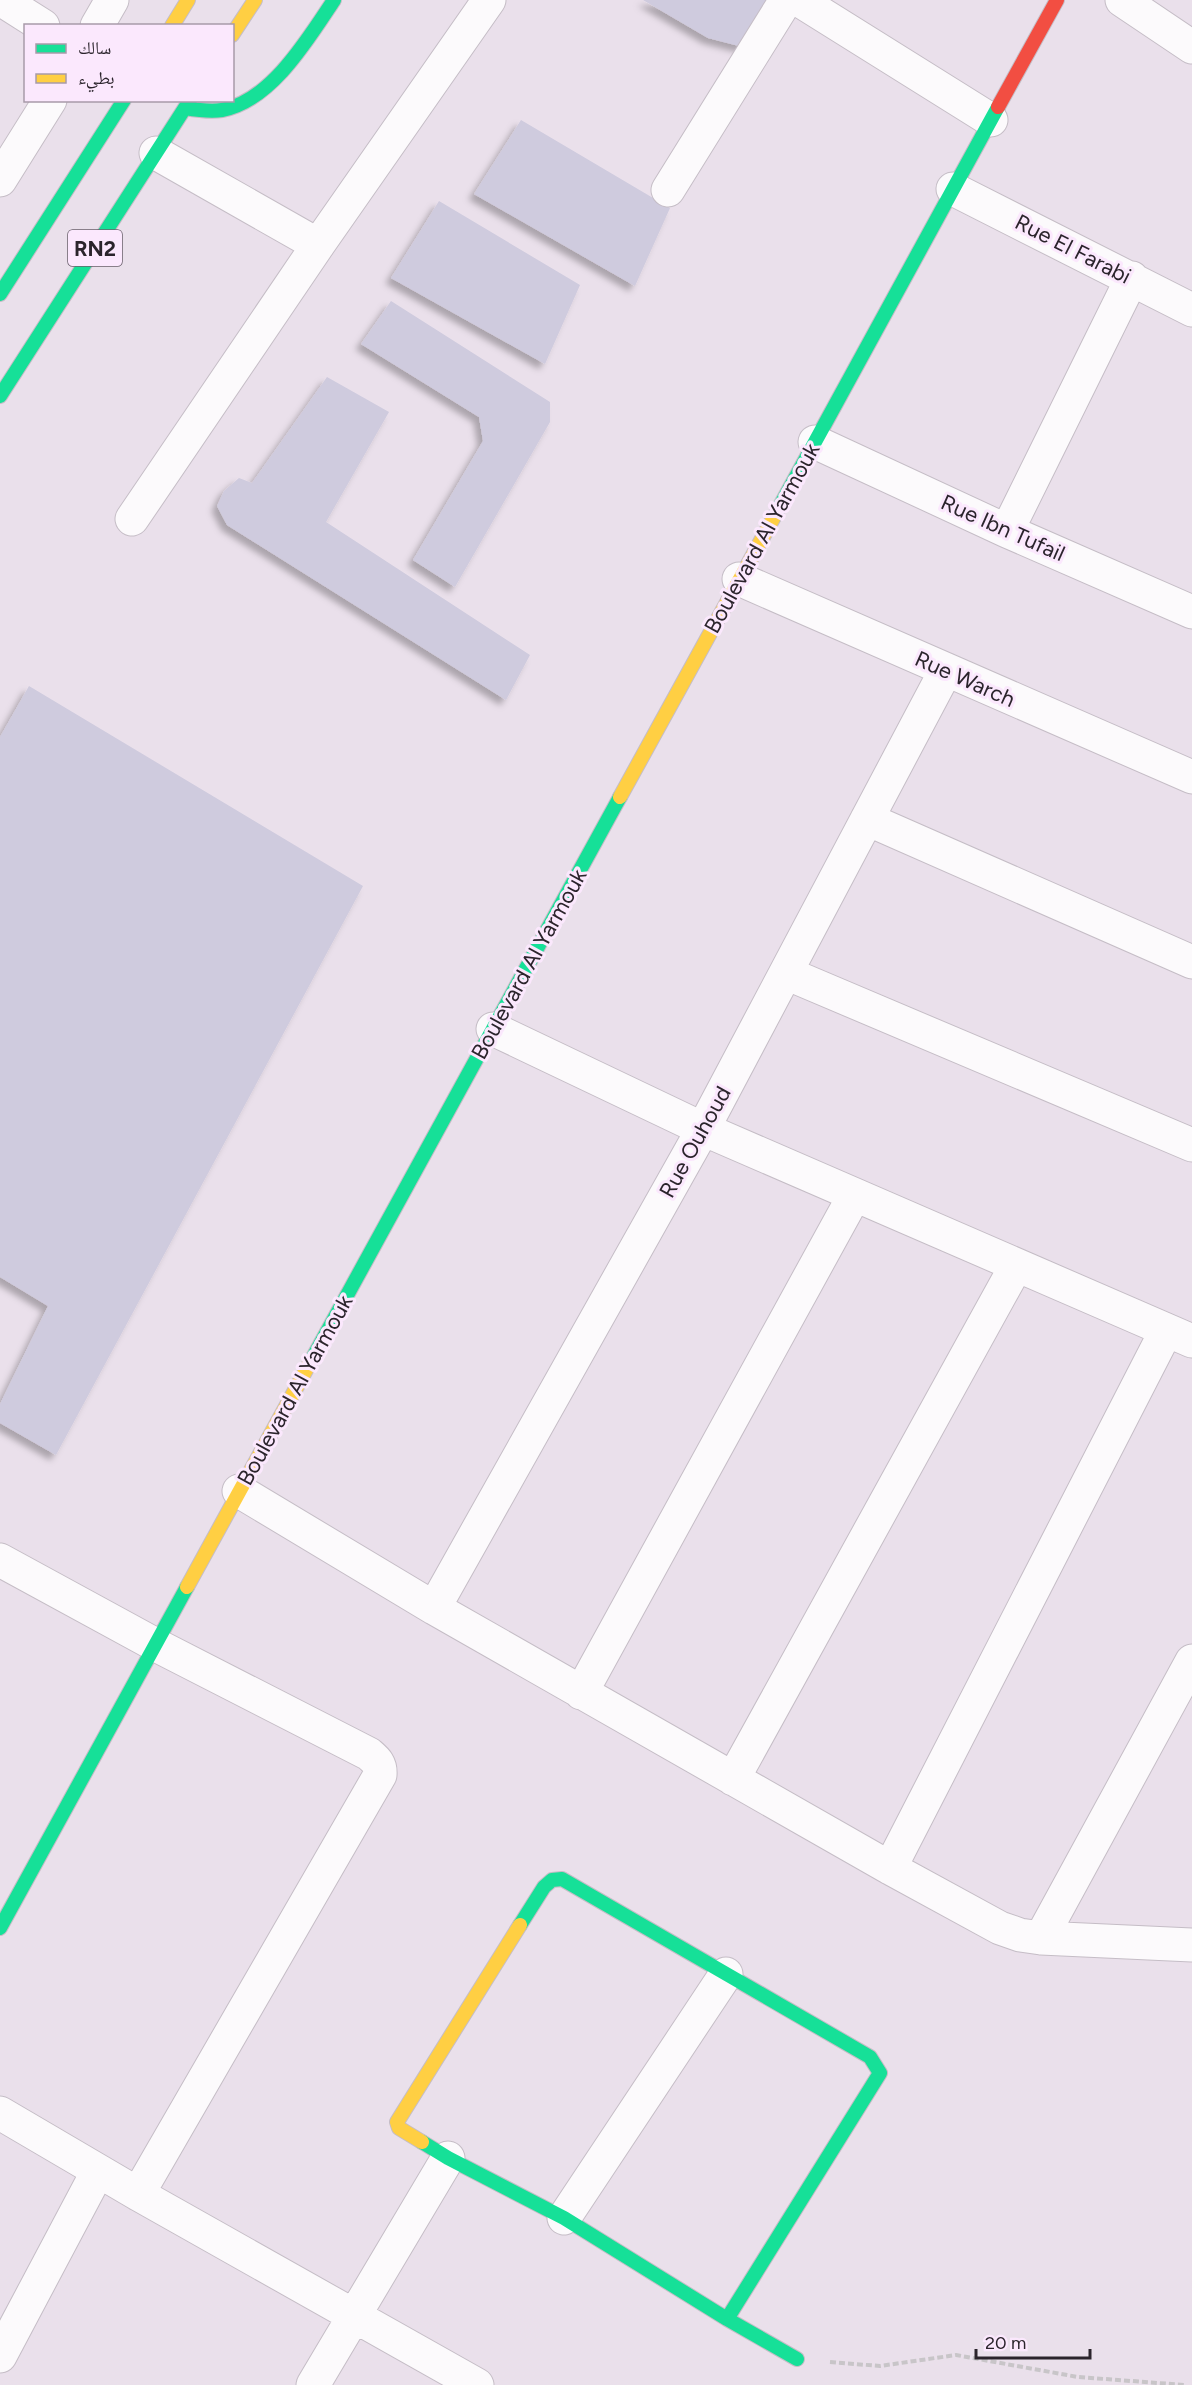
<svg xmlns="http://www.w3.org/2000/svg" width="1192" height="2385" viewBox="0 0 1192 2385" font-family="Figtree,'Noto Naskh Arabic',sans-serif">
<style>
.building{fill:#cfcbde;filter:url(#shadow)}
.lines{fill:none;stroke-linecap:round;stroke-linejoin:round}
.street-casing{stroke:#c5bdc6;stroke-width:35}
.fast-casing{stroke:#c5bdc6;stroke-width:16}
.slow-casing{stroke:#c5bdc6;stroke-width:16}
.jam-casing{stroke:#c5bdc6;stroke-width:16}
.path{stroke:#c8c5c8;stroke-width:4;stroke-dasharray:6 3;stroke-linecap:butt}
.street{stroke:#fcfafc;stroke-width:33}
.fast{stroke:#16e098;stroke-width:14}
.slow{stroke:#ffcf43;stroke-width:14}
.jam{stroke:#f24e42;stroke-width:14}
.labels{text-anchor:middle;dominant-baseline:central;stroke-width:6;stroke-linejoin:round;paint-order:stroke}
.shield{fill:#fbe8fd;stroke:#695f6b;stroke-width:1.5}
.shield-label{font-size:21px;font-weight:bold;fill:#2b242c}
.street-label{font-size:22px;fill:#2b242c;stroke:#fbe8fd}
</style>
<defs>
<filter id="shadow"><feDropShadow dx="-5.5" dy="5.5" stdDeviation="3" flood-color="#0004"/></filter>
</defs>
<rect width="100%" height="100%" fill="#eae0eb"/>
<path class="building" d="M643,0H767L743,47L708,38Z
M521,120L670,208L635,286L474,194Z
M439,201L580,285L545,364L391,278Z
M391,301L550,402V422L455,587L413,560L483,441L479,417L361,344Z
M327,377L389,412L326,522L530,655L506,700L227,525L217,506L224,491L239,478L252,483Z
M29,686L363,886L56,1455L0,1423V1404L48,1306L0,1277V737Z"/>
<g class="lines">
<g class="street-casing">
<path id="street" d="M2,0L43,26
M799,0L991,120
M1122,0L1192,47
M97,26L112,0
M156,153L318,245
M0,180L50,100
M953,189L1192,310
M668,190L786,0
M815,442L1007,531L1192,612
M132,519L318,245L489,0
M1007,531L1132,278
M739,579L1192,777
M867,819L1192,962
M786,973L1192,1145
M493,1029L703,1129L1192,1341
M239,1491L434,1608L890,1868L1000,1928L1020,1935L1041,1938L1192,1945
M0,1560L156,1645L369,1754C376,1760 381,1764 380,1775L138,2194
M434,1608L703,1129L946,670
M581,1693L854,1196
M733,1779L1016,1266
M890,1868L1166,1331
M1041,1938L1192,1661
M0,2113L138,2194L477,2385
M564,2218L726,1974
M0,2356L98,2171
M313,2385L448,2158"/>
</g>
<g class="fast-casing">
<path id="fast" d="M185,108C197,110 210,112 222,110C271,101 308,39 334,0
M0,294L124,100
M0,396L190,100
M774,517L998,107
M311,1361L620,797
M520,1925L544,1887L552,1880L562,1879L870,2057L880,2073L727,2319
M0,1928L187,1587
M422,2142L448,2158L564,2218L727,2319L797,2359"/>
</g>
<g class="slow-casing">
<path id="slow" d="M172,26L188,0
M232,35L255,0
M620,797L774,517
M187,1587L311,1361
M422,2142L399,2128L397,2122L520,1925"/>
</g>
<g class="jam-casing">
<path id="jam" d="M998,107L1057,0"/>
</g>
<path class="path" d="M830,2362L880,2366L956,2355L1078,2377L1185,2385"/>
<use href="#street" class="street"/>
<use href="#fast" class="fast"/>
<use href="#slow" class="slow"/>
<use href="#jam" class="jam"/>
</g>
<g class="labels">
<rect class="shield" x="68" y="230" width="54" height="36" rx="4.5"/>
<g class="shield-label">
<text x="95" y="248">RN2</text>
</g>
<g class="street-label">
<text transform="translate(1073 249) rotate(27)">Rue El Farabi</text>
<text transform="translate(1003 528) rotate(24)">Rue Ibn Tufail</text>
<text transform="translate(762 538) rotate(-61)">Boulevard Al Yarmouk</text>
<text transform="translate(965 679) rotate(24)">Rue Warch</text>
<text transform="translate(529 964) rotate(-61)">Boulevard Al Yarmouk</text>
<text transform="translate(695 1142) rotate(-61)">Rue Ouhoud</text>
<text transform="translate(295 1390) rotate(-61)">Boulevard Al Yarmouk</text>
</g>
</g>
<rect x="24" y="24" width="210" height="78" fill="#fbe8fd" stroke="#a89aa9" stroke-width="1.5"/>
<rect x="36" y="44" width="30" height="9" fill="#16e098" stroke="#a89aa9" stroke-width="1.5"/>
<text x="78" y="54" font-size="18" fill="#2b242c">سالك</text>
<rect x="36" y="74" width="30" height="9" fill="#ffcf43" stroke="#a89aa9" stroke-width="1.5"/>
<text x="78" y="84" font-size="18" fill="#2b242c">بطيء</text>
<path d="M976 2349v9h114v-9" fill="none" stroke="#2b242c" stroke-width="3"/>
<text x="985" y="2349" font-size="18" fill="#2b242c" stroke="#fbe8fd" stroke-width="4.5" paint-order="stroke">20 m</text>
</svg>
